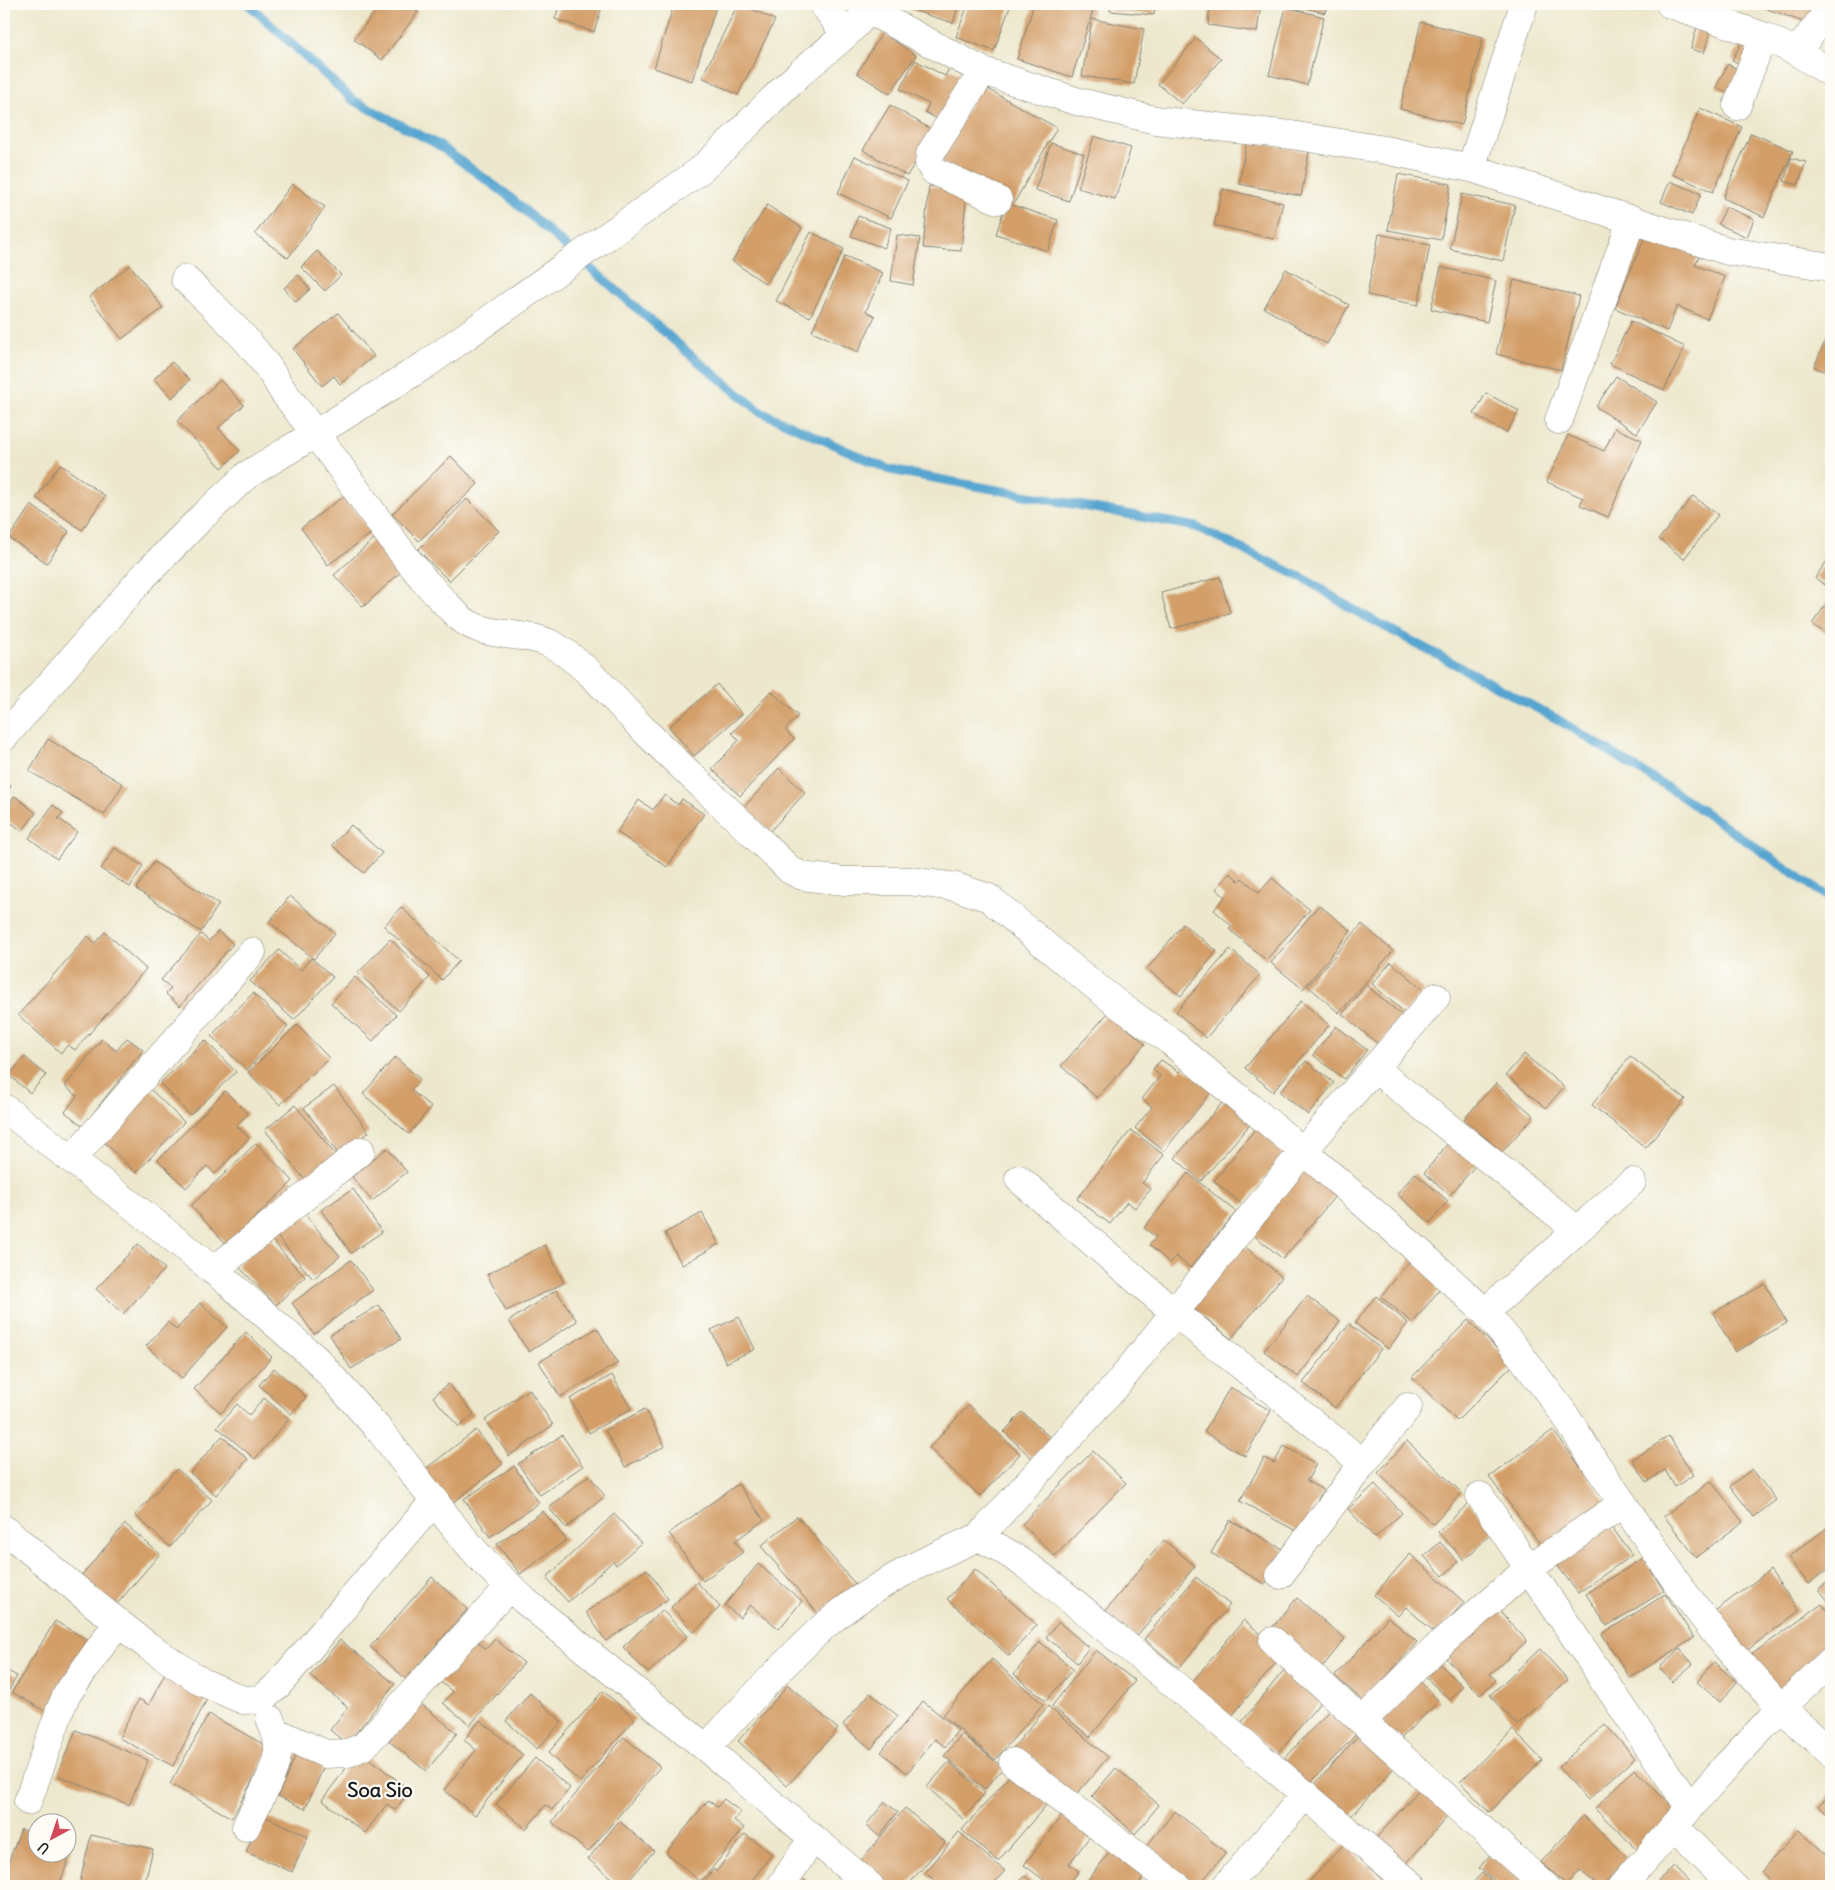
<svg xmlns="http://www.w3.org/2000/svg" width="1835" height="1890" viewBox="0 0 1835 1890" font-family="Delius,sans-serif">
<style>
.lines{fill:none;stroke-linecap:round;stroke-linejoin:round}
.stream{stroke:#56a5d0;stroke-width:9}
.building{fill:#d39e68}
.minor-casing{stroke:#848274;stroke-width:29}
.tertiary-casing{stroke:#848274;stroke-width:29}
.minor{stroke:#fff;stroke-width:28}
.tertiary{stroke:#fff;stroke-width:28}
.labels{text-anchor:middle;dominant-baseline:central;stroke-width:4.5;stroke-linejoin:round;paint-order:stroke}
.quarter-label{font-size:20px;font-weight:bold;fill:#1c1c1c;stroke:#fdfcf7}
</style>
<rect width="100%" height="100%" fill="#fdfcf7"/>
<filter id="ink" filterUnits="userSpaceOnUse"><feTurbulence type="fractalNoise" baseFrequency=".02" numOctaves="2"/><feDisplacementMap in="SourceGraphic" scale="10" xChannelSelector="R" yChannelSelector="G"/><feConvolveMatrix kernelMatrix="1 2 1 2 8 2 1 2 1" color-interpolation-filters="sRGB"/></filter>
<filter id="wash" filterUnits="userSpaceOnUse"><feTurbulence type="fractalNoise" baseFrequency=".0096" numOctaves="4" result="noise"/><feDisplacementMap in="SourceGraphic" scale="20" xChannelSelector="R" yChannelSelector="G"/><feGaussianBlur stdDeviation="1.12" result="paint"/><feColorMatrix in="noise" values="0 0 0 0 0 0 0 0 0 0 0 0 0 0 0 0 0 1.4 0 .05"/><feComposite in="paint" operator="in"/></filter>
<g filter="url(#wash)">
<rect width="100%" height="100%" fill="#ede8cd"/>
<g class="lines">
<path class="stream" d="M248,4L353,100L437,144L506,194L694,358L761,412L890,470L1196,527L1305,579L1352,609L1557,719L1678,794L1831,899"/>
</g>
<g id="blocks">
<path class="building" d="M381,4H407L418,12L382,60L354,39Z
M560,4H603L594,32L555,19Z
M674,4H717L692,81L654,68Z
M738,4H741L775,20L738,95L702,77Z
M914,4H959L953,23L912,10Z
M968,4H1011L994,51L956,37Z
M1034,4H1095L1072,77L1017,59Z
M1111,4H1155L1154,15L1110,11Z
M1210,4H1261L1257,32L1208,25Z
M1289,4H1327L1325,13Z
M1753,4H1817L1809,24Z
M1286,7L1324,17L1307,85L1269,75Z
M1092,19L1144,29L1134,84L1082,76Z
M1421,22L1483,37L1462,125L1400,109Z
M1698,23L1711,27L1704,53L1691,49Z
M882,33L916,55L890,94L857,73Z
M1746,34L1756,39L1743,65L1732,60Z
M1196,38L1221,59L1182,104L1158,84Z
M915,60L945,76L949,69L966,78L942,122L925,112L929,104L900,89Z
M1728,64L1742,72L1730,94L1716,87Z
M981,85L1057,128L1014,203L939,161Z
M890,105L934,131L907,176L863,150Z
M1700,108L1742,127L1713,192L1672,174Z
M1751,133L1793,151L1764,217L1723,198Z
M1094,136L1131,148L1115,199L1078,188Z
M1247,141L1309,152L1301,196L1239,184Z
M1051,143L1084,154L1069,201L1035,190Z
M855,156L908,181L891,218L838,193Z
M1791,158L1806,162L1798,185L1784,181Z
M1398,174L1451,184L1441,240L1388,230Z
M1670,181L1701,194L1692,215L1661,202Z
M292,184L325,207L288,258L255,234Z
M929,186L967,190L961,251L923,248Z
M1223,189L1283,203L1274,239L1214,225Z
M1462,194L1515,205L1503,261L1450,249Z
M1006,203L1058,220L1048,251L996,234Z
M767,205L802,228L766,284L732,261Z
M1726,207L1754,219L1747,237L1718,224Z
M858,216L891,228L884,248L851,236Z
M811,232L844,249L810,317L776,301Z
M1379,234L1430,245L1418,305L1367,295Z
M1646,234L1699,256L1695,265L1725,277L1707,319L1677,306L1667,331L1615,308Z
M897,235L920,238L913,285L891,281Z
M317,251L341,275L325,291L301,267Z
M845,256L883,273L866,311L875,316L858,352L812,331Z
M130,265L163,308L122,339L89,297Z
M1441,267L1496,281L1487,322L1431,309Z
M1286,269L1349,305L1327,344L1264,308Z
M298,275L310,289L296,302L284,288Z
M1514,280L1579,296L1561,370L1496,354Z
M338,313L374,356L340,384L334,376L322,386L293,349Z
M1631,321L1685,347L1664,390L1610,364Z
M1831,328V374L1814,367Z
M172,362L190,380L172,398L154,379Z
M1616,376L1657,402L1637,433L1596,407Z
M220,380L244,405L218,428L240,451L222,468L177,421Z
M1486,393L1519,411L1506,433L1474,414Z
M1615,428L1642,440L1608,517L1580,505L1583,498L1547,482L1568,435L1604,451Z
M451,456L478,484L419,541L392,514Z
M60,464L105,496L82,530L36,498Z
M344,496L372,533L328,565L301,528Z
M1693,496L1718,515L1684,559L1659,539Z
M467,499L499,531L449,581L418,550Z
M31,505L69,531L47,563L9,538Z
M374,539L403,570L363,607L334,575Z
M1831,555V589L1815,578Z
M1220,577L1230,613L1171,629L1161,593Z
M1829,600L1831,602V637L1812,624Z
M717,684L742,714L694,756L669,727Z
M771,691L798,716L785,730L794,739L740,796L712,769L739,740L732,733Z
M48,739L123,784L104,815L29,771Z
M779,768L805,793L770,831L744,807Z
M4,781L11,786L4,797Z
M664,795L678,805L682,799L704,814L667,867L617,832L639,800L653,810Z
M15,796L36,813L22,831L4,817V810Z
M53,805L63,813L58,818L77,832L57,859L29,838Z
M351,825L382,853L364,873L332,845Z
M115,848L143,866L130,887L101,869Z
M154,862L219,904L201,932L136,889Z
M1230,873L1239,881L1242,878L1259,893L1272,878L1310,910L1266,960L1229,929L1232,926L1214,910L1225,897L1216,889Z
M290,896L335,933L314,959L269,922Z
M1319,905L1351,931L1303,989L1271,963Z
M401,907L459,961L442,980L384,926Z
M1183,924L1217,951L1181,996L1147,969Z
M1362,924L1393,951L1339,1013L1308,986Z
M218,931L233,944L180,1006L166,994L171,988L161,980L201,934L209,941Z
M105,932L146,969L75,1050L68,1045L61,1053L18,1015L88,936L95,943Z
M390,939L430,977L399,1011L358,973Z
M1230,949L1260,975L1206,1038L1176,1012Z
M279,950L301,970L311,958L333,977L294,1020L250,981Z
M1391,962L1424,990L1405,1013L1372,984Z
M355,977L396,1015L373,1041L331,1003Z
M1366,985L1403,1016L1379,1045L1342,1014Z
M253,993L288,1027L247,1070L211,1036Z
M1301,1001L1329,1025L1273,1092L1245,1068Z
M1109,1012L1145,1044L1097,1098L1061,1066Z
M297,1025L329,1058L280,1105L248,1072Z
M1336,1026L1367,1050L1344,1079L1313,1055Z
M127,1038L143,1050L83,1126L65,1112L77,1096L65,1086L102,1039L116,1051Z
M205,1040L236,1072L190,1115L160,1083Z
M1524,1054L1564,1087L1546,1108L1506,1075Z
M1630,1056L1685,1099L1646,1148L1592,1105Z
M25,1057L46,1075L30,1093L9,1075Z
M395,1057L420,1079L411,1090L431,1107L409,1134L363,1094Z
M1161,1060L1179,1072L1183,1067L1212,1091L1164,1151L1135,1128L1152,1107L1142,1099L1160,1076L1153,1069Z
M1306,1061L1334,1083L1308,1115L1280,1092Z
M1496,1083L1534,1116L1502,1152L1464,1119Z
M334,1086L369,1132L339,1155L304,1108Z
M149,1088L184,1122L136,1173L101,1139Z
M225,1091L248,1114L236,1125L249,1138L215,1174L207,1166L186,1188L158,1160Z
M1226,1098L1253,1121L1201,1181L1175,1158Z
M295,1105L340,1160L309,1185L265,1130Z
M1259,1124L1288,1148L1243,1205L1214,1181Z
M1131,1130L1164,1155L1142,1183L1151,1189L1135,1208L1127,1202L1110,1224L1077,1199Z
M1454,1136L1481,1159L1450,1195L1424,1173Z
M256,1143L293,1181L227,1245L191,1206Z
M387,1148L407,1172L372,1201L352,1177Z
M1303,1168L1336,1195L1283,1259L1250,1232Z
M1188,1173L1236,1212L1190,1268L1176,1256L1170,1263L1149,1245L1156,1237L1144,1228Z
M1415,1173L1448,1201L1430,1223L1397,1194Z
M353,1189L382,1232L351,1253L321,1210Z
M301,1210L340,1256L313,1279L274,1233Z
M702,1213L719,1244L682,1265L665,1233Z
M268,1236L305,1277L276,1305L237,1265Z
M138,1244L165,1269L123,1314L96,1289Z
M1242,1244L1282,1277L1231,1339L1191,1306Z
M545,1245L564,1283L506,1311L487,1274Z
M1414,1256L1446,1281L1413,1323L1381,1297Z
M351,1260L373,1290L314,1334L292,1303Z
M1765,1284L1787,1323L1735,1352L1713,1313Z
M556,1290L577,1321L529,1352L509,1321Z
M1307,1296L1340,1321L1298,1377L1264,1351Z
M1376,1296L1408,1323L1388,1349L1355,1323Z
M200,1303L227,1327L182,1378L146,1346L168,1322L176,1330Z
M379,1305L401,1339L351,1369L330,1335Z
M739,1317L755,1349L726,1363L711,1330Z
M1468,1320L1513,1365L1457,1421L1412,1377Z
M1349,1324L1381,1349L1335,1408L1303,1383Z
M597,1328L618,1363L560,1397L539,1362Z
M246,1332L272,1357L221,1413L194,1389Z
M274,1368L306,1397L291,1414L259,1385Z
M612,1375L631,1409L589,1433L570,1399Z
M448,1384L474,1414L459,1427L433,1397Z
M1230,1387L1271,1411L1245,1456L1204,1432Z
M529,1389L553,1425L509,1456L485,1420Z
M264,1398L289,1419L255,1459L217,1427L237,1404L249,1415Z
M969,1405L1020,1454L980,1496L929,1448Z
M645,1409L665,1446L625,1467L605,1430Z
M1022,1412L1056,1443L1037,1463L1004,1432Z
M476,1430L503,1464L451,1504L424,1470Z
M1553,1430L1607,1503L1544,1549L1489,1477Z
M562,1435L583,1466L540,1495L518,1464Z
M222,1436L248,1459L216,1495L190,1473Z
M1669,1436L1693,1475L1675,1487L1665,1470L1647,1482L1632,1460Z
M1407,1441L1462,1493L1433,1524L1378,1473Z
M1284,1446L1316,1464L1307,1481L1323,1490L1300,1533L1240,1501L1264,1458L1274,1463Z
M1093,1451L1126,1483L1055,1556L1022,1524Z
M514,1466L539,1503L490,1537L464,1499Z
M177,1469L212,1500L170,1547L135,1515Z
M1752,1469L1776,1500L1754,1517L1730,1486Z
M589,1475L605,1496L566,1528L549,1508Z
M1711,1481L1743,1522L1696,1557L1664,1516Z
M738,1484L764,1520L735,1541L743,1552L703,1581L669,1533Z
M1375,1484L1402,1513L1375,1538L1348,1509Z
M1469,1503L1495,1530L1464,1560L1438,1532Z
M543,1511L566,1540L520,1574L497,1544Z
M614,1514L641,1543L616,1565L613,1561L568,1602L546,1578Z
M797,1516L855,1584L819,1615L761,1546Z
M1230,1520L1284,1550L1265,1584L1211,1553Z
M1609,1523L1632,1555L1578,1593L1554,1561Z
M125,1524L160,1554L116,1605L81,1576Z
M1831,1525V1567L1808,1584L1788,1557Z
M1164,1540L1195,1566L1136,1637L1105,1611Z
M1440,1542L1458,1562L1443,1576L1424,1556Z
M1410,1554L1464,1602L1436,1634L1406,1607L1398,1616L1374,1595Z
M1643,1558L1664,1591L1607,1626L1586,1594Z
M758,1564L802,1601L779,1629L750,1605L740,1618L725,1605Z
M647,1569L668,1599L606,1641L586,1612Z
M975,1569L1037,1625L1009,1656L947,1599Z
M1770,1570L1799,1611L1745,1652L1715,1611Z
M432,1577L468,1609L406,1679L370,1647Z
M1196,1577L1230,1605L1179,1668L1144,1639Z
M1831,1579V1605L1819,1589Z
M697,1582L720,1607L694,1632L671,1607Z
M1666,1594L1694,1638L1630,1678L1602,1634Z
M1297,1598L1345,1639L1319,1671L1270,1630Z
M1822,1604L1831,1617V1654L1777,1692L1751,1655Z
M1498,1609L1527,1641L1490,1674L1496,1680L1480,1695L1445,1657Z
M662,1610L687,1636L648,1673L623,1647Z
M1388,1617L1417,1642L1364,1702L1335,1676Z
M1244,1620L1284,1653L1226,1723L1186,1689Z
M55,1621L96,1645L53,1716L12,1692Z
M1059,1622L1089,1648L1077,1663L1046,1637Z
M470,1635L486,1649L495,1639L524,1663L470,1725L443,1703L453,1692L433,1676Z
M340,1640L395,1684L347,1744L330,1730L348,1707L310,1676Z
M1040,1642L1073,1669L1046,1701L1014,1674Z
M1540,1649L1568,1680L1517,1725L1490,1695Z
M1680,1649L1693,1664L1672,1682L1659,1668Z
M1096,1650L1135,1681L1090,1737L1052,1706Z
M992,1659L1043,1704L995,1760L943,1715Z
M1434,1659L1463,1686L1450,1700L1421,1673Z
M1714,1662L1737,1682L1720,1702L1697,1682Z
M1289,1664L1326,1695L1278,1754L1241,1723Z
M4,1669L17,1676L4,1699Z
M166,1671L210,1693L173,1766L119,1738L139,1699L149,1705Z
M1415,1676L1439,1701L1397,1742L1373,1717Z
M788,1685L838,1729L787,1786L738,1741Z
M603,1691L635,1719L580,1782L548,1753Z
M530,1693L562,1722L537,1749L506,1721Z
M870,1693L898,1716L871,1749L843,1725Z
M923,1701L958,1730L945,1747L935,1739L907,1773L881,1752Z
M1337,1702L1364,1726L1303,1791L1277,1767Z
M420,1703L457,1733L426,1771L389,1741L392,1737L384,1731Z
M1048,1706L1108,1757L1073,1799L1013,1748Z
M209,1714L270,1748L232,1818L170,1784Z
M480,1720L523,1755L475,1815L444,1790L476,1750L464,1740Z
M1605,1724L1635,1758L1588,1800L1558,1767Z
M1365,1728L1401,1760L1344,1824L1308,1792Z
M76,1730L148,1760L129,1805L57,1775Z
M1513,1730L1542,1760L1489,1812L1460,1782Z
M962,1734L1003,1768L985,1789L944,1756Z
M624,1737L660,1767L588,1852L552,1822Z
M359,1751L410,1790L395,1810L387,1804L365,1833L322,1800Z
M297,1752L325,1764L305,1809L278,1796Z
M535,1758L570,1788L552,1810L546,1805L526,1829L496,1804Z
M949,1762L985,1793L963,1819L927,1787Z
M1116,1768L1159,1805L1135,1834L1092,1796Z
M1634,1769L1678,1812L1639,1851L1595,1809Z
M1013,1772L1048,1803L998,1861L962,1830Z
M1423,1785L1453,1810L1400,1871L1370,1845Z
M1831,1793V1819L1818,1806Z
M724,1799L741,1812L734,1820L744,1828L701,1882L666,1853L708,1800L717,1807Z
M885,1802L898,1812L879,1836L866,1825Z
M905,1808L945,1842L907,1886H882L857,1865Z
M1175,1811L1226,1853L1198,1886H1191L1145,1848Z
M1063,1814L1091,1835L1069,1864L1079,1871L1067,1886H1052L1024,1865Z
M262,1815L308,1836L292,1872L246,1852Z
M1583,1816L1628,1858L1602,1886H1598L1580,1870L1567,1885L1541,1862Z
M619,1821L654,1851L624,1886H621L588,1859Z
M21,1829L38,1836V1852H68V1847L72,1849L59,1886H4V1874Z
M1799,1830L1831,1859V1882L1827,1886H1776L1761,1872Z
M959,1832L1005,1871L991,1886H942L925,1873Z
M745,1834L772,1854L748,1886H701L714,1869L716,1872Z
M91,1835L153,1849L144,1886H79Z
M1117,1843L1150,1870L1137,1886H1083Z
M1344,1844L1389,1886H1316L1310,1881Z
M1494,1850L1529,1880L1524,1886H1501L1479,1868Z
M1674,1866L1693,1886H1652Z
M1482,1873L1497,1886H1470Z
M797,1875L814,1886H790Z
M1025,1876L1037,1886H1015Z"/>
</g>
</g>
<g filter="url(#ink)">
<use href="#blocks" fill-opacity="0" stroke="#848274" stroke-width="1"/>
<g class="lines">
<g class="minor-casing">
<path id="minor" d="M823,4L845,34
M1670,4L1763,36L1797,52L1831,73
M868,10L983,71L1076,101L1155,120L1291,135L1385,150L1471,168L1524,4
M1797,52L1831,7
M983,71L930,154L929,163L934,171L998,200
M1737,106L1763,36
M1471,168L1728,251L1831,267
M185,279C220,313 259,347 282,390C304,419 327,448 348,478C373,514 397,548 425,581C436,593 447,606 459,617C488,642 528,628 558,648C594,671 618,705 648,734C695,780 744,824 790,870L800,875L809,877L845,881H909L956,887L989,898L1069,965L1119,1005L1170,1041L1303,1151L1415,1248L1485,1312L1515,1348L1563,1412L1596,1464L1683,1591L1722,1642L1781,1708L1831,1753
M1559,420L1632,219
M1374,1068L1577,1230
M4,1108L146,1216L230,1284L316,1359L381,1432L459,1533L485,1563L525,1601L706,1748L870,1886
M72,1159L252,952
M1019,1179L1174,1312L1363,1463L1280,1575
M213,1271L361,1151
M1485,1312L1632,1182
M1363,1463L1408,1407
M1480,1496L1690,1808
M4,1529L92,1602L148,1646L202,1682L243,1700L262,1699L278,1685L435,1500
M979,1537L1116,1386L1303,1151L1436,997
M1273,1641L1545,1886
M1362,1721L1436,1648L1528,1569L1623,1503
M276,1732L326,1754L348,1753L364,1746L510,1586
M706,1748C744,1708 781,1665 822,1628C867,1588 924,1560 979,1537C1032,1563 1076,1605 1122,1642C1221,1721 1316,1805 1413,1886
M1013,1762L1177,1886
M28,1801L60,1710L67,1694L118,1622
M246,1827C255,1806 278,1770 278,1748C278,1738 274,1728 270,1719
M1674,1827L1733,1886
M781,1886L813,1838
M1226,1886L1306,1794
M1622,1886L1728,1764L1781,1708L1831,1661"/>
</g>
<g class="tertiary-casing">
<path id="tertiary" d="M4,737L143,577L203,516L247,475L315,434L425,365L698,172C733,142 763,107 797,76C816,58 862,26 871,4"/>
</g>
<use href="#minor" class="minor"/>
<use href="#tertiary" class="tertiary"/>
</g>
</g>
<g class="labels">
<g class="quarter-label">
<text x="380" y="1789">Soa Sio</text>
</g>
</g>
<rect width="1835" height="1890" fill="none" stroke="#fdfcf7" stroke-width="20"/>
<g transform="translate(52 1838) rotate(220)"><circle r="24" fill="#fdfcf7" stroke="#a3a29f"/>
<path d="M0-4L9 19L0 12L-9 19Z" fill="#d1495b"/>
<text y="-8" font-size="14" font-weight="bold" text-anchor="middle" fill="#1c1c1c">U</text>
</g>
</svg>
